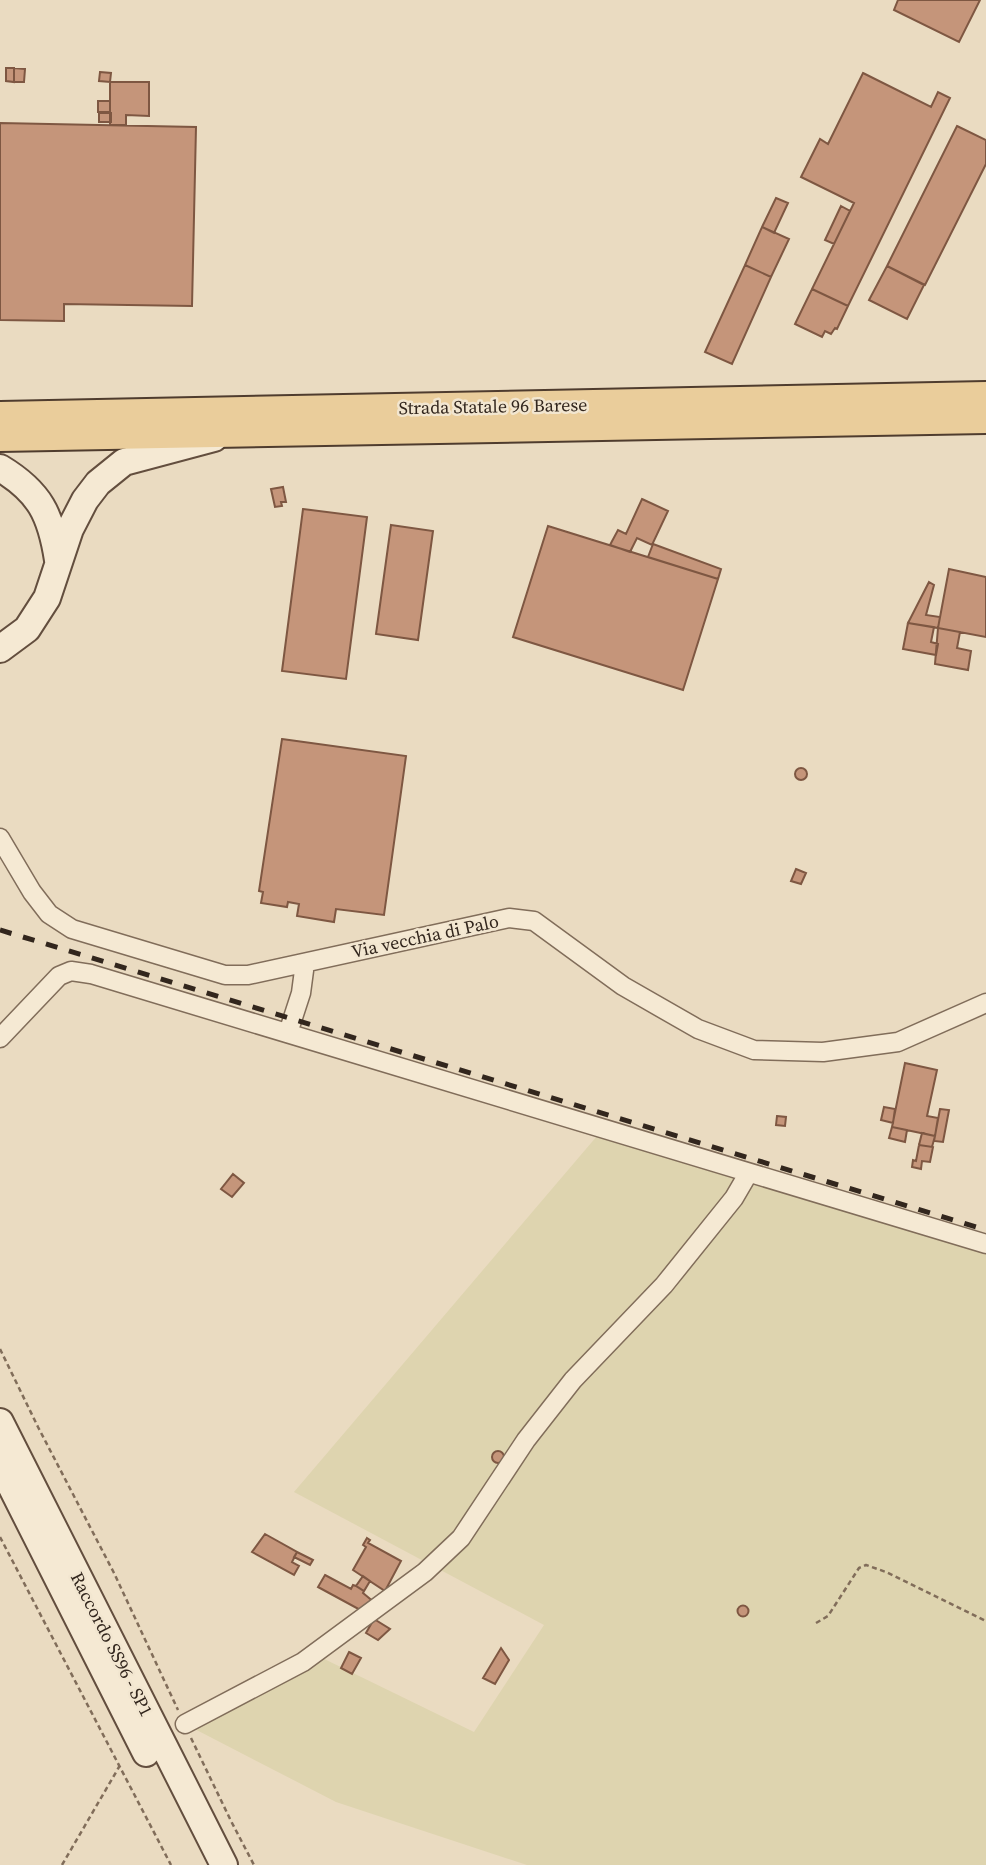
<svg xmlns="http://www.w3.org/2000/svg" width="986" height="1865" viewBox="0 0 986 1865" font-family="'Source Serif 4',serif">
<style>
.farmland{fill:#ded4af}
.building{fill:#c5957a;stroke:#7e5742;stroke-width:2}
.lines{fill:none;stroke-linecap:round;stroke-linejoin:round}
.minor-casing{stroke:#816d5a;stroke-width:21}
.secondary-casing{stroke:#634e3e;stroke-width:30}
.primary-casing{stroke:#4f3c2e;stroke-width:32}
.path{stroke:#816d5a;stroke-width:2.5;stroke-dasharray:5 3.5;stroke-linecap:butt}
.minor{stroke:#f5e9d3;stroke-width:18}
.secondary{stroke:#f5e9d3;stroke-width:26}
.primary{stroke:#eacd9b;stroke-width:28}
.rail{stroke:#32261d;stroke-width:5;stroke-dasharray:12 12;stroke-linecap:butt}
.labels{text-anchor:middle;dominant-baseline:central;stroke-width:5;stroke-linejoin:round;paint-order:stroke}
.street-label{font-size:18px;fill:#32261d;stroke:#f2e6d0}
</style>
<rect width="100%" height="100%" fill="#eadbc1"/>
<path class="farmland" d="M603,1129L986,1239V1865H527L336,1802L185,1724L314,1654L474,1732L544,1625L294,1492Z"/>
<path class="building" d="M898,0H980L959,42L894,10Z
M6,68H14V82L6,81Z
M14,68L25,69L24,82H14Z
M100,72L111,73L110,82L99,81Z
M863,73L931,107L938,92L950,98L848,306L812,289L854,203L801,177L820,139L828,144Z
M110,82H149V116L126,115V125H110Z
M98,101H110V112H98Z
M99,113H111V122H99Z
M0,123L196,127L192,306L64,304V321L0,320Z
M957,126L986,140V164L925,285L887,266Z
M776,198L788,203L774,233L762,227Z
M841,206L850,211L834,244L825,240Z
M762,227L789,239L771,277L745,265Z
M745,265L771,277L732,364L705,352Z
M887,266L924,285L907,319L869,300Z
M812,289L848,306L837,329L835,328L831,334L825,331L822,337L795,324Z
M283,487L286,502H281L282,506L275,507L271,489Z
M642,499L668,511L652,545L637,538L630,552L610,545L618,530L626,534Z
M303,509L367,517L346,679L282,671Z
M391,525L433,531L418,640L376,634Z
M548,526L718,579L683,690L513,637Z
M653,544L721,569L718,579L648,557Z
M949,569L986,577V637L938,628Z
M929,582L934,585L926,615L940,617L938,628L908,623Z
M908,623L934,627L931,642L938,644L936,655L903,649Z
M938,628L960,632L957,648L971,651L968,670L935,664Z
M282,739L406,756L384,915L336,909L334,922L297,916L299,904L288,902L287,907L261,903L263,892L259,891Z
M795 774a6 6 0 1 1 12 0a6 6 0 1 1-12 0Z
M796,869L806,873L801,884L791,881Z
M905,1063L937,1070L927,1116L938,1118L935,1136L892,1127Z
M884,1107L895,1109L893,1123L881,1120Z
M940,1109L949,1110L943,1142L934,1141Z
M777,1116L786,1117L785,1126L776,1125Z
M892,1127L907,1130L905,1142L889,1138Z
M922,1133L935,1136L932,1147L919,1145Z
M919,1145L933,1147L930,1162L922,1161L921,1169L912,1167L913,1160L916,1161Z
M233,1174L244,1183L232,1197L221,1189Z
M492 1457a6 6 0 1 1 12 0a6 6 0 1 1-12 0Z
M265,1534L297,1552L292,1562L299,1566L294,1575L252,1552Z
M367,1538L370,1540L368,1543L401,1561L385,1591L353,1570L366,1547L363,1545Z
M297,1552L313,1560L310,1565L294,1557Z
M325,1575L351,1589L353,1585L356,1586L364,1591L363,1593L375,1603L364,1612L318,1587Z
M363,1576L370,1581L364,1591L356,1586Z
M737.5 1611a5.5 5.5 0 1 1 11 0a5.5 5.5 0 1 1-11 0Z
M374,1619L390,1629L378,1640L366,1633Z
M501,1648L509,1660L495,1684L483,1678Z
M349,1652L361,1658L352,1674L341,1668Z"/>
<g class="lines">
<g class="minor-casing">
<path id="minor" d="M0,838L32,892L49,914L72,929L225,975H248L509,918L534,921L623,986L698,1029L754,1050L823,1052L898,1042L986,1003
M288,1033L301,993L305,963
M0,1038L59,976L71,971L91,974L986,1244
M185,1724L303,1662L425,1572L461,1538L526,1440L573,1380L664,1285L734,1198L748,1174"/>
</g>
<g class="secondary-casing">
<path id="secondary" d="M0,468C40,492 51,515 58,560
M0,649L27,629L47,598L70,529L85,500L98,483L124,462L214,438
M0,1422L224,1865
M0,1464L146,1753"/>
</g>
<g class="primary-casing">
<path id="primary" d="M0,416L986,396
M0,437L986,419"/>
</g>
<path class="path" d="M0,1349L38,1427L114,1573L178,1710
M0,1537L171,1865
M816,1623L828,1616L859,1568L866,1565L886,1572L986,1621
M191,1738L231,1821L254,1865
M62,1865L119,1767"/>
<use href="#minor" class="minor"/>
<use href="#secondary" class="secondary"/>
<use href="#primary" class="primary"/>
<path class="rail" d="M0,930L986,1230"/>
</g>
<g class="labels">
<g class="street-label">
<text transform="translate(493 406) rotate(-1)">Strada Statale 96 Barese</text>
<text transform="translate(425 936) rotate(-12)">Via vecchia di Palo</text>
<text transform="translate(112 1644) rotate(63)">Raccordo SS96 - SP1</text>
</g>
</g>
</svg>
